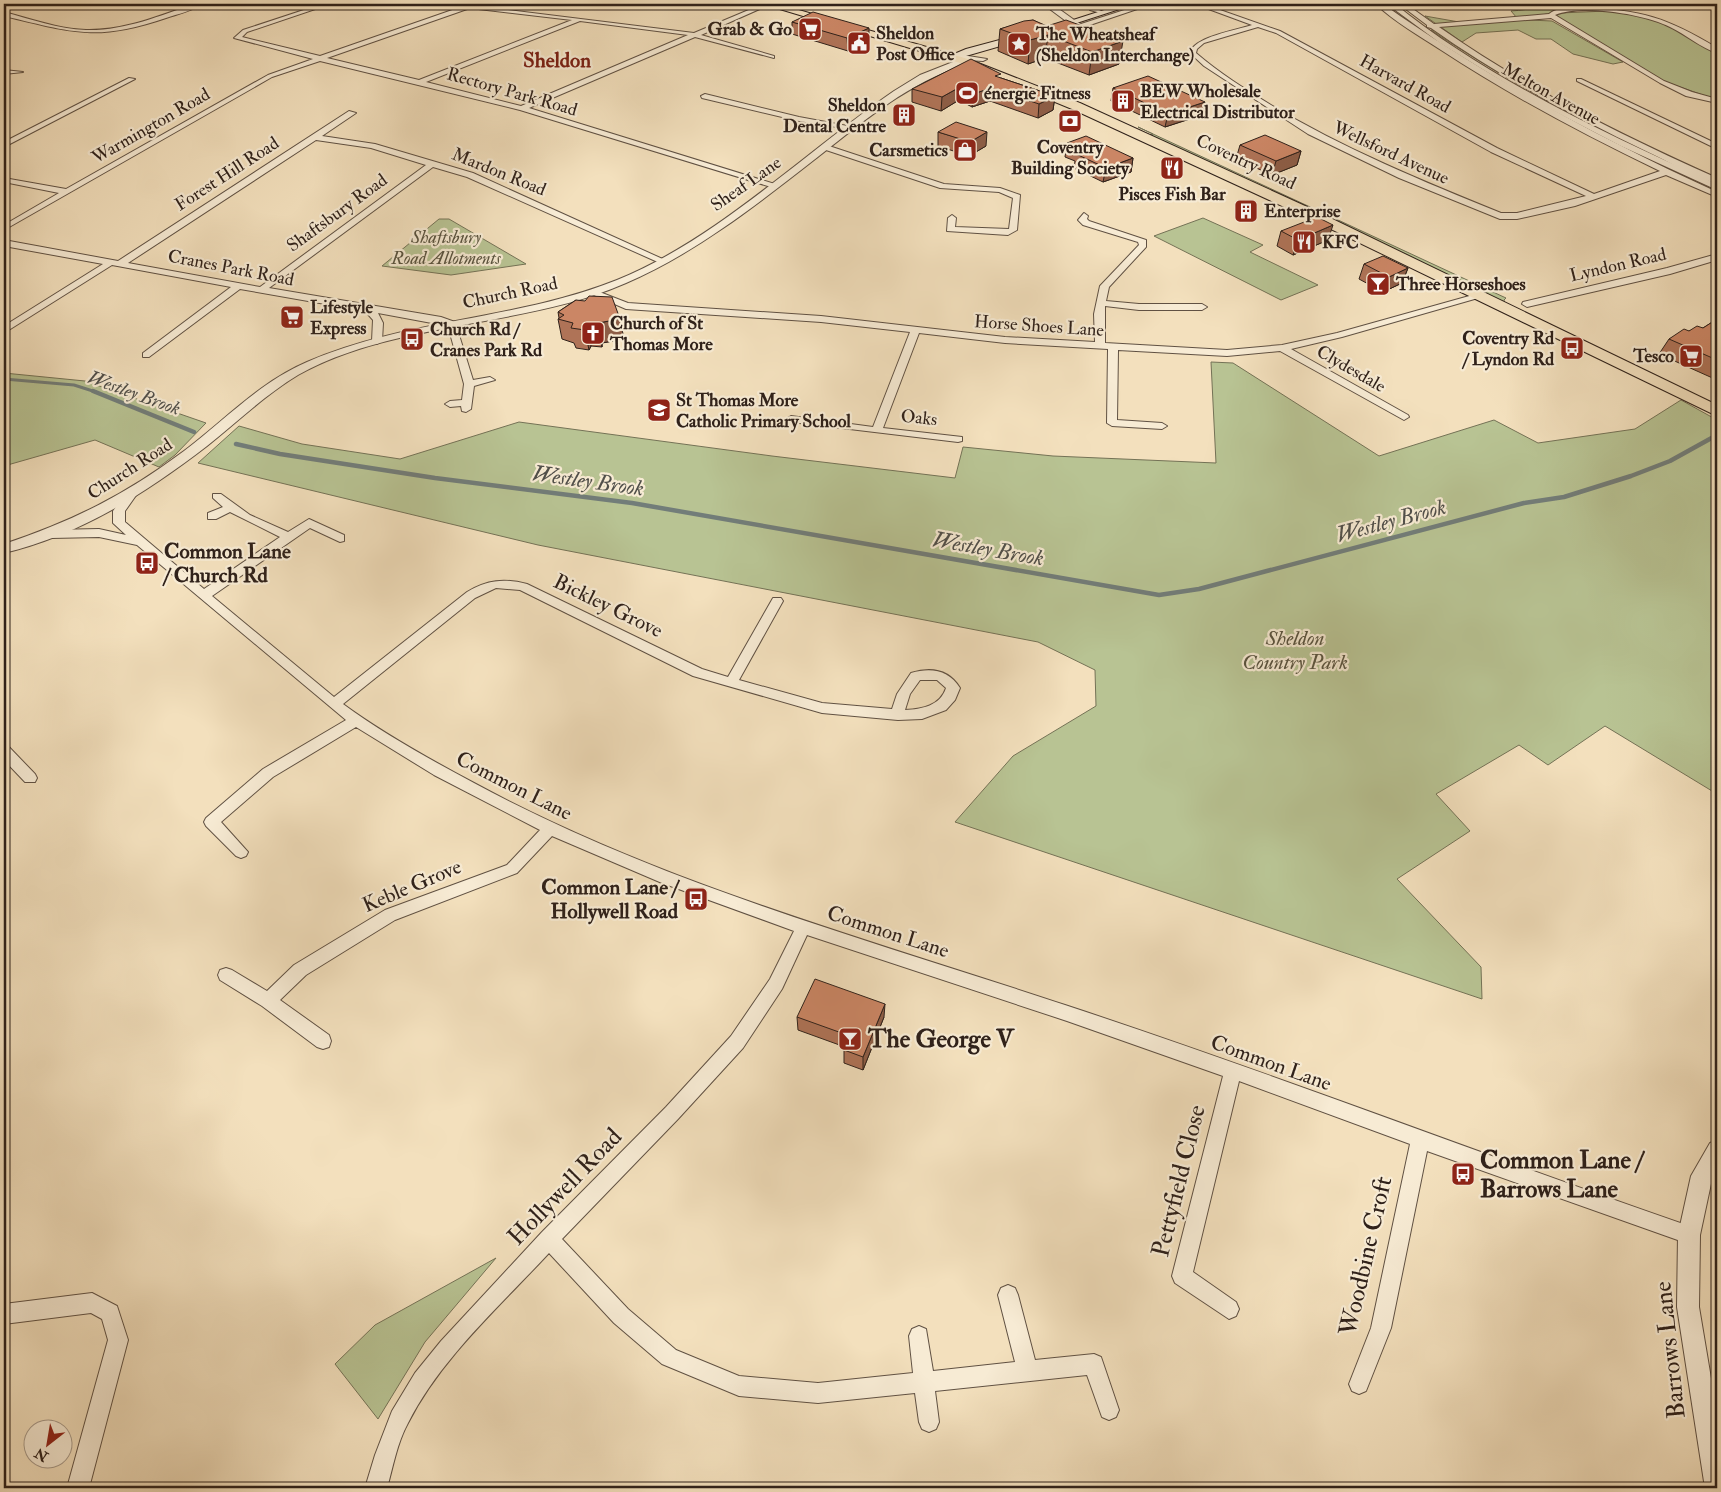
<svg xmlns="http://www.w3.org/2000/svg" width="1721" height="1492" viewBox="0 0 1721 1492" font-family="'IM FELL Double Pica',serif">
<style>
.green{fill:#b8c393;stroke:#747256}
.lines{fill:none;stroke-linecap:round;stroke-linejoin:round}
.stream-far1{stroke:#727d79;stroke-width:3}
.stream{stroke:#727d79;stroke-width:4.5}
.minor-casing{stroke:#605143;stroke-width:2}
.tertiary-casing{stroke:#605143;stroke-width:2}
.secondary-casing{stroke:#2f211a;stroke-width:2}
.trunk-casing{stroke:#2f211a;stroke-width:2}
.minor{fill:#f7ebd4;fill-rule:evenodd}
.tertiary{fill:#f7ebd4;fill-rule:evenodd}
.secondary{fill:#f7ebd4;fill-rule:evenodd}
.trunk{fill:#f3e0bd;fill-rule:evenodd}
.wall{fill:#af7357;stroke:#2f211a}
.shaded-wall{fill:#8e5e47;stroke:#2f211a}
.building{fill:#cb8665;stroke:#2f211a}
.labels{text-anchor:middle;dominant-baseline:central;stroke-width:4.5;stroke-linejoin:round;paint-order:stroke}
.far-poi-label{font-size:18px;font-weight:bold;fill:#2f211a;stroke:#f7ebd4;text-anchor:start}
.far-street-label{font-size:18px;fill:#2f211a;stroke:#f7ebd4}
.far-park-label{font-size:18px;font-style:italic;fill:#58523e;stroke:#f7ebd4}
.far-water-label{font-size:19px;font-style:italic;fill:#504f4a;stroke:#f7ebd4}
.far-district-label{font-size:21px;font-weight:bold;fill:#7a1f14;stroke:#f7ebd4}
.poi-label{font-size:21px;font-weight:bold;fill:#2f211a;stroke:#f7ebd4;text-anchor:start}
.street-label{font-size:21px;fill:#2f211a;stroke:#f7ebd4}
.park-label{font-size:21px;font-style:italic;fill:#58523e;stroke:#f7ebd4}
.water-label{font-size:22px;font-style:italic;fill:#504f4a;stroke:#f7ebd4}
.near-poi-label{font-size:25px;font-weight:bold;fill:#2f211a;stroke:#f7ebd4;text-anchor:start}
.near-street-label{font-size:25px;fill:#2f211a;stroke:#f7ebd4}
</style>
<rect width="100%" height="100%" fill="#f3e0bd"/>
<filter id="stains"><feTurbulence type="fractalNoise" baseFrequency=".004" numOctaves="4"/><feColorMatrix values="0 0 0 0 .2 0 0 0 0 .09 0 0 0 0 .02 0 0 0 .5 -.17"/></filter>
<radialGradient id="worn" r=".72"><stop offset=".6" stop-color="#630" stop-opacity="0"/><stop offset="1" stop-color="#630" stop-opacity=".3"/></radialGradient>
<path class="green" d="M1569,4L1577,9C1558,10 1543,16 1525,18L1529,20L1552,21L1623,62L1613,64L1573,54L1551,39H1536L1518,30L1476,33L1462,42L1425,16L1459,22L1517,18L1511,11C1531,10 1549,4 1569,4Z
M1607,11L1648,16L1693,37L1717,52V100L1663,81L1556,16L1560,13Z
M1431,30H1434C1524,87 1620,138 1717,182V185C1618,141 1522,91 1431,30Z
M1138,127L1493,292L1506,298L1504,300L1505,305L1149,135L1153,134Z
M1203,218L1263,245L1250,252L1318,285L1281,300L1154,236Z
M439,219H449L526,264L451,275L382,266Z
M1211,362L1233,363L1379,456L1494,420L1538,443L1635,429L1681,400L1717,420V794L1605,726L1548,765L1519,745L1436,794L1470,831L1397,879L1481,967L1482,999L955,822L1013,756L1096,706L1095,670L1038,642L538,545L198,463L239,426L302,444L400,459L519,422L772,456L955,478L963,447L1053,456L1216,463Z
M4,373L85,381L206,423L175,455L159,467L95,440L4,466Z
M496,1258L425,1342L378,1419L335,1364L375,1325Z"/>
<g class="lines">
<path class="stream-far1" d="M4,379L74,385L96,392"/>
<path class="stream" d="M93,391L194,432
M236,444L280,454L435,478L632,503L1159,595L1199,589L1524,503L1564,497L1631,476L1670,461L1717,435"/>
<g class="minor-casing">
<path id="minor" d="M194,4H202C192,11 178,14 166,18C96,42 72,32 4,16V12C31,19 58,29 86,30C124,31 159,16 194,4Z
M322,4H330L247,32L242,37L320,56L461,7L459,4L694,33L763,4H771L701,35L774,56V58L695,37L529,108L778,185L771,187L520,110L320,61L272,77L4,230V225L59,193L4,182V178L66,189L268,75L313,59L234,38L243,30ZM470,8L572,20L419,80L327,58ZM580,21L688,35L521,106L426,82Z
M1106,4H1115L1099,10L1104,12V14L1090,10Z
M1143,4H1152L1081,28L1070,22L1073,20L1081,24Z
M1195,4H1203L1280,31L1497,148L1594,194L1660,171C1585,135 1511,96 1441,50C1420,36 1394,22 1376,4H1383C1488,78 1600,138 1717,192V197L1666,175L1575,206L1517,219H1500L1399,178L1308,134L1204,66L1190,53C1193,37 1237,30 1252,25ZM1258,27L1276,33L1491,152L1586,196L1517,213H1501C1422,181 1344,149 1271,105C1245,89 1219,73 1196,53L1197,49L1204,43Z
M1399,4H1406L1434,24L1549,14C1557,7 1571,8 1582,8C1640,9 1668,18 1717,48V53C1701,48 1685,34 1670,27C1644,14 1582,4 1555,15L1664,81L1692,92L1717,99V103L1686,96L1660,83L1551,18L1439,27C1526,88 1621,135 1717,178V183C1694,178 1670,162 1648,152C1573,116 1499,76 1431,28L1427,27V25Z
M4,70L23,72L4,74Z
M129,78L135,79L4,147V142Z
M1577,79H1581L1717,144V149L1577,81Z
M705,94L799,117L853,127L849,129L799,121L702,98L701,96Z
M349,111L356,113L322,136L375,144L473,173L667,261L660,263L467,177L433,167L269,288L441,317L455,322L473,380L490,377L495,380L474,386L471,409L466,412L462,411L461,406L450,407L445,404L450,401L462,400L464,384L448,326L378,313L383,323L382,341L377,344L372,341L373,320L365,311L240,289L149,357H143V353L231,287L112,265L4,333V326L103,264L4,246V240L118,261ZM316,140L371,148L426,165L260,287L128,263Z
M826,145L944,184L1000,188L1020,195L1017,230L1008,235L947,231L948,218L952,215L956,218L955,227L1009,229L1013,198L999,192L940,188L823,149L822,147Z
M1084,213L1088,216L1087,219L1089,221L1146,240V247L1109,287L1106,301L1139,304H1202L1207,307L1202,310H1139L1105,306V343L1227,350L1282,345L1337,333L1480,293L1485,296L1342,337L1291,349L1408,415L1409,417L1404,420L1280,351L1227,356L1118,350L1117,420L1162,423L1167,426L1162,429L1112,426L1107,423L1108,349L1005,343L919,333L883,428L962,437V441L958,442L791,422L786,419L791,416L873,427L910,332L821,322L626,309L589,293L597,291L628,303L821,316L1005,337L1095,342L1094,314L1100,286L1139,245L1138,242L1083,225L1078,220Z
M131,491L137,494L125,511V522L204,589L280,537L230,512L216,519H208V513L223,507L213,498V494H221L250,515L288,532L309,519L344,535V541L340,542L310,528L212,596L334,697L467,592C487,580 504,578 527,584L702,669L728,677L773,598H781L783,601L739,680L822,703L892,709L897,694L911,673C931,667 949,670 960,688L955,700L946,710L922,719L898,720L822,713L693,676L520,590L496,588L475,598L343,704C384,734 429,759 474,783C661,884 864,938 1065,1005C1275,1074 1480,1154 1689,1226L1696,1228L1698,1235L1696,1242L1689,1244L1427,1151L1391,1328L1366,1391L1359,1394L1352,1391L1349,1384L1371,1328L1410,1144L1239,1081L1193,1272L1236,1302L1239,1309L1236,1316L1229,1319L1175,1283L1172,1276L1223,1076L1067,1021L807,935L782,989L743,1048L678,1119L562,1239L628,1309L676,1350L739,1376L818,1383L913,1373L909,1336L912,1329L919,1326L926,1329L933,1371L1015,1362L998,1295L1001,1288L1008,1285L1015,1288L1018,1295L1035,1360L1094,1354L1101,1357L1119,1410L1116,1417L1109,1420L1102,1417L1087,1375L935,1391L939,1422L936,1429L929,1432L922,1429L919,1422L915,1393L818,1403L739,1396L662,1364L614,1323L549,1253C500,1306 441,1358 408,1423C397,1443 393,1467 387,1488H365L375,1455L392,1411L415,1373L441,1341L542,1232L666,1107L731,1036L770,979L794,931L662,883L552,836L517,873L395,920L306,975L280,1000L329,1035L331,1041L329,1047L323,1049L317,1047L262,1006L220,980L218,975L220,970L226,968L232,970L267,991L294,965L385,910L507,865L540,830L434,775L356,727L273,777L221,822L248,852L246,856L241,858L236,856L206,826L204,822L206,818L263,769L346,720L137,545L99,537L51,538L45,534L51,530L99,529L126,535L113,523V511L127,492ZM920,680H937L946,688C940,706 922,709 905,710L910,694Z
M4,746L9,747L35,774L37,778L35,782H25L4,760Z
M92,1293L117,1306L128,1340L89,1488H67L108,1340L102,1319L91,1313L4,1324V1304Z"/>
</g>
<g class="tertiary-casing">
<path id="tertiary" d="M1043,4H1052L1077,22L1070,24Z
M1387,4H1395C1486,78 1610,136 1717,184V190L1621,146L1531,99L1440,43Z
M962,55L987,59L983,61L967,60V63C906,85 869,117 819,156C759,203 696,253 626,283C524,328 394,321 298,375C265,395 237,422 207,446C146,493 80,535 4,553V544C73,521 125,495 184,451C224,421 260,382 307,362C406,319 517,320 617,280C718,239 805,152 894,91L920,75L953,62L949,60Z
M1717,254V260L1670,274L1527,307L1522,304L1523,302L1667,268Z
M1717,1140V1170L1712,1179L1700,1235L1699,1307L1717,1414V1488H1705L1677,1307L1678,1235L1691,1176L1710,1143Z"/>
</g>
<g class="secondary-casing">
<path id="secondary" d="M1123,4H1135L1052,31L1045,29Z
M1022,34L1025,35V39L952,60L947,57L966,49Z"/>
</g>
<g class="trunk-casing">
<path id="trunk" d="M763,4H778L968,59L1080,103L1316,211L1717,405V416L1306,217L1072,109L960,63Z"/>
</g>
<use href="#minor" class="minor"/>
<use href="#tertiary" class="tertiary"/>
<use href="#secondary" class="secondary"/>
<use href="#trunk" class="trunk"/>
</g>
<path class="wall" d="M1033,20L1119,64L1089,75L1045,58L1028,64L998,51L1000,29Z
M792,22L869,40L848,51L792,34Z
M1001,78L1055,96L1053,110L1038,118L990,101L972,107L959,100L941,111L912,102V89Z
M1113,88L1202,115L1165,127L1111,101Z
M938,132L986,146L969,156L938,146Z
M1067,143L1133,158L1131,172L1103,182L1074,168L1075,161L1065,157Z
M1240,145L1301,151L1297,165L1272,175L1236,159Z
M1281,231L1328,240L1293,255L1277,246Z
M1364,264L1408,268L1402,283L1383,292L1359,279Z
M576,300L624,339L602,343V347L591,346L589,350L576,348L574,343L562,339L558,319L559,318L558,312Z
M1717,319V380L1659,354L1669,339L1689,331L1703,328Z
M797,1017H884L863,1070L844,1063V1050L845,1047L798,1030Z"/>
<path class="shaded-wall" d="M869,28V40L848,51L847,38Z
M1048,35L1045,58L1028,64L1030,40Z
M1123,41L1119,64L1089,75L1092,52Z
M960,87L959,100L941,111L942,97Z
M991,88L990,101L972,107L973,94Z
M1055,96L1053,110L1038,118L1039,104Z
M1205,102L1202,115L1165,127L1168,114Z
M987,132L986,146L969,156L970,142Z
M1301,151L1297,165L1272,175L1276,161Z
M1133,158L1131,172L1103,182L1106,168Z
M4,194L9,203L4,206Z
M1333,225L1328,240L1293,255L1298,240Z
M1408,268L1402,283L1383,292L1389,277Z
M620,319L624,339L602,343V347L598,326V323Z
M587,326L591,346L589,350L585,330Z
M885,1004L884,1017L863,1070V1057Z"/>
<path class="building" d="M813,12L869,28L847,38L792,22Z
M1033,20L1047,26L1066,20L1123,41L1092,52L1048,35L1030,40L1000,29L1024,21Z
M971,59L1001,74L995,76L1055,96L1039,104L991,88L973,94L960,87L942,97L912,89Z
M1148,76L1205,102L1168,114L1113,88Z
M956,122L987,132L970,142L938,132Z
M1265,135L1301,151L1276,161L1240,145Z
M1086,136L1133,158L1106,168L1076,154L1084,151L1067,143Z
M1317,217L1333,225L1298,240L1281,231Z
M1383,256L1408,268L1389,277L1364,264Z
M589,296L612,297L620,319L598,323V326H587L585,330L571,328L573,323L558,319L564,315L558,312L576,300L585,301Z
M1717,319V360L1669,339L1684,329L1689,331L1697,326L1703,328Z
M815,979L885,1004L863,1057L844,1050L850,1036L797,1017Z"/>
<defs>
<g id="supermarket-square" transform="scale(1.25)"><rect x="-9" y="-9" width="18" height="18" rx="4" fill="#8f2418" stroke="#f7ebd4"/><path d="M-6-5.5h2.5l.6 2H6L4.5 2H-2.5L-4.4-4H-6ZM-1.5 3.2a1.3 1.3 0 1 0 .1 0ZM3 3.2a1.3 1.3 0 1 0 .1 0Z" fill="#fff"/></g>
<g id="civic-square" transform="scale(1.25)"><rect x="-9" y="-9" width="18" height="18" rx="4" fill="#8f2418" stroke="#f7ebd4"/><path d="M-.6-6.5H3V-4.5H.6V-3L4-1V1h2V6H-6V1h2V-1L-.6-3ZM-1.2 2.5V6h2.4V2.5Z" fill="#fff"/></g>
<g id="sight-square" transform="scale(1.25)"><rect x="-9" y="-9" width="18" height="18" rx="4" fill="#8f2418" stroke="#f7ebd4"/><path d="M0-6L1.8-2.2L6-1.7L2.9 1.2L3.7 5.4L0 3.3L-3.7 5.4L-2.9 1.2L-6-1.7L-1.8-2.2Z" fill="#fff"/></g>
<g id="stadium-square" transform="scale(1.25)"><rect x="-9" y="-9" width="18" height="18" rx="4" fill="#8f2418" stroke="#f7ebd4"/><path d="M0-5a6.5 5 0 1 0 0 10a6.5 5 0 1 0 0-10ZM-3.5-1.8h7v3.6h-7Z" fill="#fff"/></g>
<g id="building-square" transform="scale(1.25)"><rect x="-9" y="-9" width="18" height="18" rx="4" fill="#8f2418" stroke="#f7ebd4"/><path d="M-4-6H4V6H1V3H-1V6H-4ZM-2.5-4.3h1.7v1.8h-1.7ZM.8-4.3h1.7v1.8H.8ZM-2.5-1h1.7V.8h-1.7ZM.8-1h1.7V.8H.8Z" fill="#fff"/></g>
<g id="bank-square" transform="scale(1.25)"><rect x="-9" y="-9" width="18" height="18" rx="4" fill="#8f2418" stroke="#f7ebd4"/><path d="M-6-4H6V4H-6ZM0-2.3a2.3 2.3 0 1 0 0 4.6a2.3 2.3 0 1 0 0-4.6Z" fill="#fff"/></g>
<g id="shop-square" transform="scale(1.25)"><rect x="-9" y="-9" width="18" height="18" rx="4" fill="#8f2418" stroke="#f7ebd4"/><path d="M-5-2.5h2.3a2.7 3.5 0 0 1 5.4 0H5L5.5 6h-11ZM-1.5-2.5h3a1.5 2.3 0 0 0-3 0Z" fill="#fff"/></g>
<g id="restaurant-square" transform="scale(1.25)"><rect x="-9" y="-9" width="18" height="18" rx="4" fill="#8f2418" stroke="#f7ebd4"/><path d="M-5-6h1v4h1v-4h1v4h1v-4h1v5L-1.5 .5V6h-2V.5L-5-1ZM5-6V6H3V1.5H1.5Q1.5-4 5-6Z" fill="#fff"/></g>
<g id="bar-square" transform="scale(1.25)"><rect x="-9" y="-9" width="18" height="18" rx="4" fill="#8f2418" stroke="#f7ebd4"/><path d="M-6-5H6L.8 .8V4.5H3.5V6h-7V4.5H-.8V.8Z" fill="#fff"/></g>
<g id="church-square" transform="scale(1.25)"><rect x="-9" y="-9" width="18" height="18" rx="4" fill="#8f2418" stroke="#f7ebd4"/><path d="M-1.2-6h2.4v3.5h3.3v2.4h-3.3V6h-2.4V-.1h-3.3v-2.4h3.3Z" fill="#fff"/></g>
<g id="bus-square" transform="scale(1.25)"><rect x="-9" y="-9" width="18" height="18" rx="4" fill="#8f2418" stroke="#f7ebd4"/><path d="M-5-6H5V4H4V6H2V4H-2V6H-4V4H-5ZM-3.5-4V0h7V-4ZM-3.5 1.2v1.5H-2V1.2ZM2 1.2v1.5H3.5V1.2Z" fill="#fff"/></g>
<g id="school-square" transform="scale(1.25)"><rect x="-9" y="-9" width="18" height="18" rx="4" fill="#8f2418" stroke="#f7ebd4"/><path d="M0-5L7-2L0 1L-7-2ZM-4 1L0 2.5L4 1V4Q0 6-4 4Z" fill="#fff"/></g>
</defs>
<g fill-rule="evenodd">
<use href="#supermarket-square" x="810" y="29"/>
<use href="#civic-square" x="859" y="43"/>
<use href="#sight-square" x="1019" y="44"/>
<use href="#stadium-square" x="967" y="93"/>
<use href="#building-square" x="1123" y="101"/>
<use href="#building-square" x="904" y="115"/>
<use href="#bank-square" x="1070" y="121"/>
<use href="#shop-square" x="965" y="150"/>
<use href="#restaurant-square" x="1172" y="168"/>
<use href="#building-square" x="1246" y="211"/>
<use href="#restaurant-square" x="1304" y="242"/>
<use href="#bar-square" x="1378" y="284"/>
<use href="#supermarket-square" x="292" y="317"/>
<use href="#church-square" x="593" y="333"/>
<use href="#bus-square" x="412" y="339"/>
<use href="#bus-square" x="1572" y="348"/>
<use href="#supermarket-square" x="1691" y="356"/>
<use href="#school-square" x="659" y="410"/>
<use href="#bus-square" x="147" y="563"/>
<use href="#bus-square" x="696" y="899"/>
<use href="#bar-square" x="850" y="1039"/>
<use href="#bus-square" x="1463" y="1174"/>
</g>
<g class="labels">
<g class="far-poi-label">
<text x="792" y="29" text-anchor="end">Grab &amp; Go</text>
<text x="876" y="33">Sheldon<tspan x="876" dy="21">Post Office</tspan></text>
<text x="1036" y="34">The Wheatsheaf<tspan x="1036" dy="21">(Sheldon Interchange)</tspan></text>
<text x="1140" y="91">BEW Wholesale<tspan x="1140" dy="21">Electrical Distributor</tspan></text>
<text x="984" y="93">énergie Fitness</text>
<text x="886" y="105" text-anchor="end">Sheldon<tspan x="886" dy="21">Dental Centre</tspan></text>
<text x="1070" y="147" text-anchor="middle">Coventry<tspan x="1070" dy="21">Building Society</tspan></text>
<text x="948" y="150" text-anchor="end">Carsmetics</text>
<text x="1172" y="194" text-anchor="middle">Pisces Fish Bar</text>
<text x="1264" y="211">Enterprise</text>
<text x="1322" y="242">KFC</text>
<text x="1396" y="284">Three Horseshoes</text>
<text x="310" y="307">Lifestyle<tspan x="310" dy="21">Express</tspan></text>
<text x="610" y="323">Church of St<tspan x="610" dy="21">Thomas More</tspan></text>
<text x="430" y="329">Church Rd /<tspan x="430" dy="21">Cranes Park Rd</tspan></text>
<text x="1554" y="338" text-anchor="end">Coventry Rd<tspan x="1554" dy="21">/ Lyndon Rd</tspan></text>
<text x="1674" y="356" text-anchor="end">Tesco</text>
<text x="676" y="400">St Thomas More<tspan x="676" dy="21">Catholic Primary School</tspan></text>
</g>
<g class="far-street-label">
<text transform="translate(1405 84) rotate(29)">Harvard Road</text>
<text transform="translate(512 92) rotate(16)">Rectory Park Road</text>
<text transform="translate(1551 94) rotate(29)">Melton Avenue</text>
<text transform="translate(151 126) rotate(-30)">Warmington Road</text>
<text transform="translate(1391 153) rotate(25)">Wellsford Avenue</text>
<text transform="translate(1246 162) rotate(25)">Coventry Road</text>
<text transform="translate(499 172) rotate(22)">Mardon Road</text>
<text transform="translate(227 174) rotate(-33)">Forest Hill Road</text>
<text transform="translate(746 184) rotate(-35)">Sheaf Lane</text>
<text transform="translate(337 213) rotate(-36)">Shaftsbury Road</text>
<text transform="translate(1618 265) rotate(-13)">Lyndon Road</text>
<text transform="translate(231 268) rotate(11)">Cranes Park Road</text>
<text transform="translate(510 293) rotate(-12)">Church Road</text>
<text transform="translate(1039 326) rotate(4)">Horse Shoes Lane</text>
<text transform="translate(1351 369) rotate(30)">Clydesdale</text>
<text transform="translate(919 418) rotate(6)">Oaks</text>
<text transform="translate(130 469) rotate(-33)">Church Road</text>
</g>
<g class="far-park-label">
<text x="446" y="237">Shaftsbury<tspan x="446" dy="21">Road Allotments</tspan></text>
</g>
<g class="far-water-label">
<text transform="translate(134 393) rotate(20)">Westley Brook</text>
</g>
<g class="far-district-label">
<text x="557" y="60">Sheldon</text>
</g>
<g class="poi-label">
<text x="164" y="551">Common Lane<tspan x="164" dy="24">/ Church Rd</tspan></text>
<text x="678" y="887" text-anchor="end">Common Lane /<tspan x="678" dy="24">Hollywell Road</tspan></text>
</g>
<g class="street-label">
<text transform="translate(608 606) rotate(26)">Bickley Grove</text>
<text transform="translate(514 786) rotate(27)">Common Lane</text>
<text transform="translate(412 886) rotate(-23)">Keble Grove</text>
<text transform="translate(888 932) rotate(18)">Common Lane</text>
<text transform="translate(1271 1063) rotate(20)">Common Lane</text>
</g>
<g class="park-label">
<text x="1295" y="638">Sheldon<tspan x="1295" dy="24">Country Park</tspan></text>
</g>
<g class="water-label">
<text transform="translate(588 481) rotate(8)">Westley Brook</text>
<text transform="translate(1391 521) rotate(-15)">Westley Brook</text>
<text transform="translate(988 549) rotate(10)">Westley Brook</text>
</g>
<g class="near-poi-label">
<text x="868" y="1039">The George V</text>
<text x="1480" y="1160">Common Lane /<tspan x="1480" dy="29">Barrows Lane</tspan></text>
</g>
<g class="near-street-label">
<text transform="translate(1179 1181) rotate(-76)">Pettyfield Close</text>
<text transform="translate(565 1187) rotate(-46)">Hollywell Road</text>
<text transform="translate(1366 1256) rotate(-77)">Woodbine Croft</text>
<text transform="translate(1670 1350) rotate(-96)">Barrows Lane</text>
</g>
</g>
<rect width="1721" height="1492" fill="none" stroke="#f3e0bd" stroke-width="20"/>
<rect x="5" y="5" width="1711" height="1482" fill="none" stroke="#2f211a" stroke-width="2.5"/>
<rect x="10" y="10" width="1701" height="1472" fill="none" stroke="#2f211a"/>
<g transform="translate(48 1444) rotate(211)"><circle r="24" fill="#f7ebd4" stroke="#a79a8a"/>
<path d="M0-4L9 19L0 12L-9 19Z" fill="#8f2418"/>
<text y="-8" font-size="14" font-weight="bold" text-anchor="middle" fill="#2f211a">N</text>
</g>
<rect width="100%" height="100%" filter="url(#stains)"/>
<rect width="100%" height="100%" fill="url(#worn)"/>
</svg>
